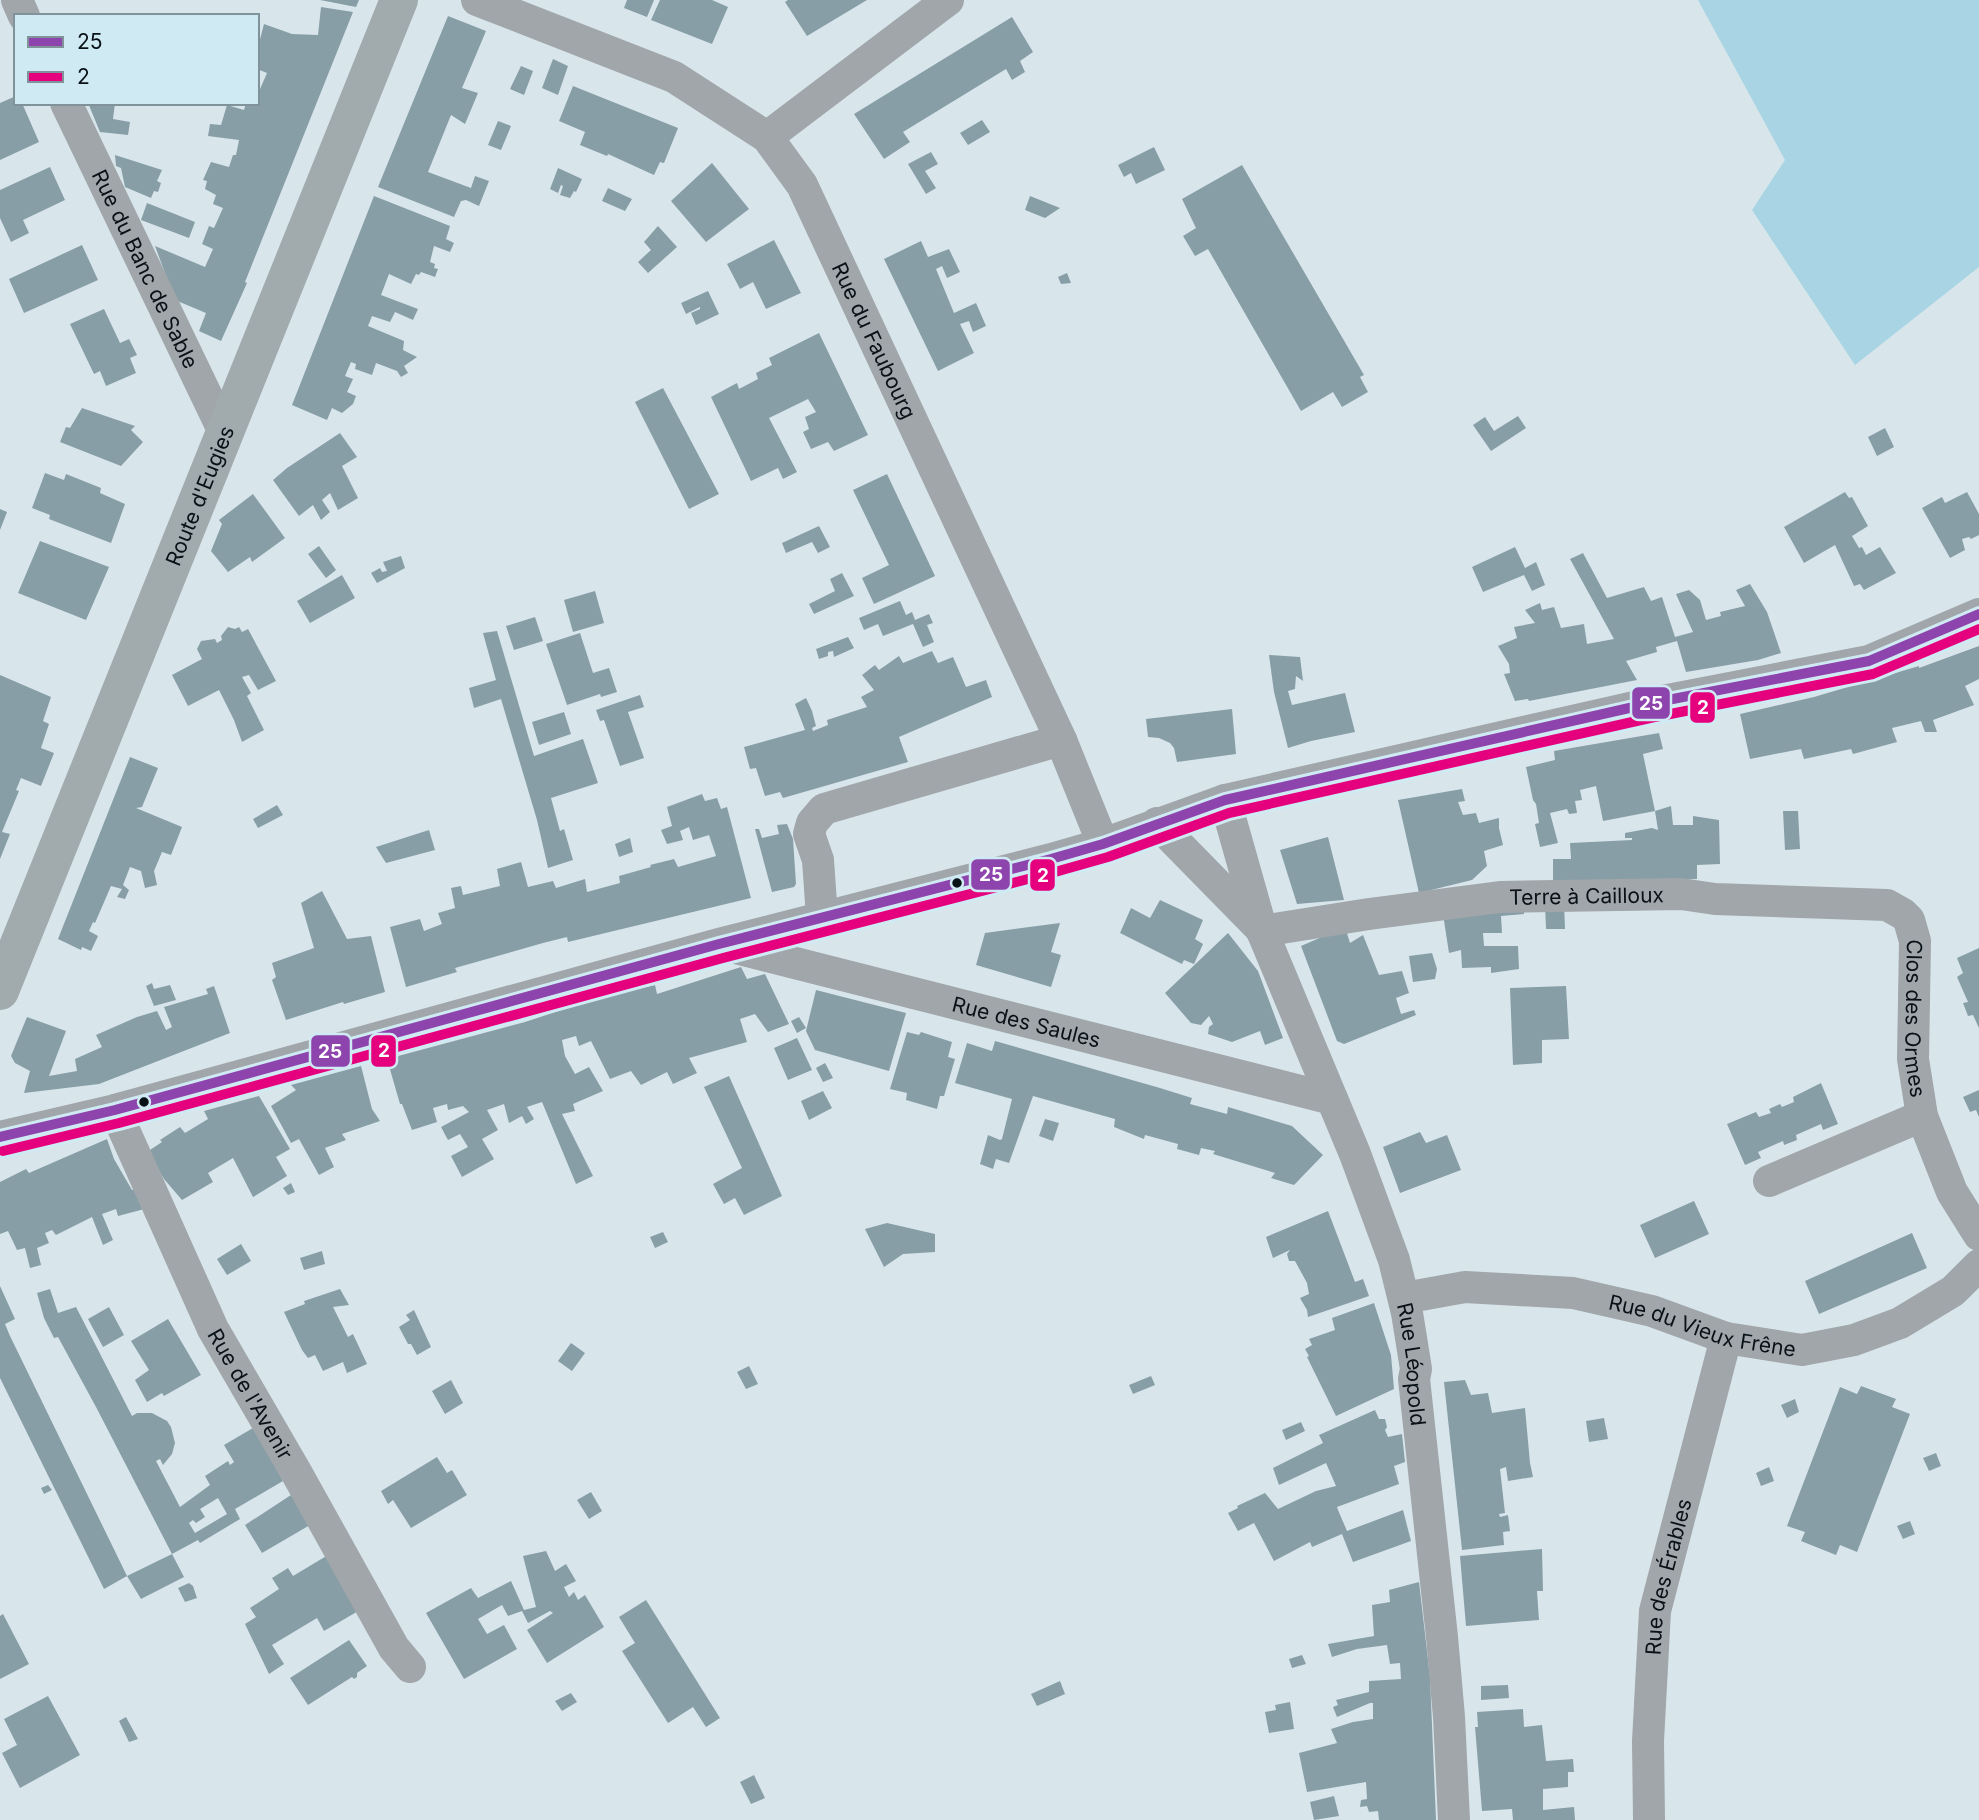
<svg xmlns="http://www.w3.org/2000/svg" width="1979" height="1820" viewBox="0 0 1979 1820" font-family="Inter,sans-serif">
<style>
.green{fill:#a8d4e4}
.building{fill:#879ea6;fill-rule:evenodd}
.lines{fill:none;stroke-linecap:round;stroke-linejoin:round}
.minor{stroke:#a0a6a9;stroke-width:32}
.major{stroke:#a1aaad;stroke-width:38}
.bus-1-casing{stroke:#d0eaf4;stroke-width:16}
.bus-2-casing{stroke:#d0eaf4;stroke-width:16}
.bus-1{stroke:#8e44ad;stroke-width:10}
.bus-2{stroke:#e5007d;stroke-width:10}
.bus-dot{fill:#081115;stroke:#d0eaf4;stroke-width:2.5}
.labels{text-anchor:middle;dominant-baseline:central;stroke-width:5;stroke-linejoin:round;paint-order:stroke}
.street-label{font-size:21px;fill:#081115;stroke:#d0eaf4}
.line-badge{stroke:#d0eaf4;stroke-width:2.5}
.badge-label{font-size:19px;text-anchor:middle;font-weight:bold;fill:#fff}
</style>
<rect width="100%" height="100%" fill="#d8e6ec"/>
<path class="green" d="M1698,0H1979V267L1855,365L1752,210L1785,160Z"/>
<path class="building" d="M320,0H359L356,7Z
M627,0H654L647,17L624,8Z
M660,0H712L728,7L712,44L651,20Z
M788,0H867L807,36L785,2Z
M321,7L353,12L245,282L247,283L221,341L199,331L206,313L175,300L155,246L205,267L213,249L202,244L209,226L214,228L223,208L213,204L216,195L205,189L207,181L203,180L211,162L229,167L233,155H236L239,140L208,136L210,124L221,125L227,105L244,110L246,103H257V96L267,73L257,69V51L264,24L292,34L318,35Z
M448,16L486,31L462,88L478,93L465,124L451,115L428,172L471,188L475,176L489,181L479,206L466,200L461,201L454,217L378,187Z
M1012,17L1033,52L1020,61L1025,72L1012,80L1006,69L903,132L910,142L884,159L854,114Z
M553,59L568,66L558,95L542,88Z
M521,66L533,71L524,95L510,89Z
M573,86L678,128L664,163L660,162L654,175L608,154L607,156L580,145L585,132L559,121Z
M16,96V103H22L39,142L0,160V103Z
M88,103H115L113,119L130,122L128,135L100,132Z
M982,120L990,132L968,145L960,133Z
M498,121L511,126L501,150L488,145Z
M1154,147L1165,170L1136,184L1131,173L1124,177L1118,165Z
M931,152L938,164L925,171L936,188L926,194L908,164Z
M115,155L162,170L157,181L161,183L158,192L154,191L151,198L125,187L121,168L116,166Z
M712,163L749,209L706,242L671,201Z
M1242,165L1364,375L1360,377L1368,392L1342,407L1333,392L1301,411L1208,249L1195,256L1183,236L1196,228L1182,199Z
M50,167L65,200L23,220L29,233L11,242L0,218V190Z
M558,168L582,179L576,192L574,191L570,198L560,195L563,186L561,185L558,193L550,189Z
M608,188L632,199L625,211L602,201Z
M374,196L450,226L446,239L454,243L450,252L434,246L430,262L435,264L434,268L438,269L435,277L421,272L419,275L416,274L411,284L389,274L381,295L418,309L413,320L395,312L390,322L372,316L368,326L404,341L403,350L417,357L404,366L408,373L401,377L397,371L376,363L372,375L355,369L356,364L351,362L345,376L353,379L347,392L356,396L353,404L342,413L332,408L327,420L292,405Z
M1030,196L1060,208L1045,218L1025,210Z
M147,203L195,222L189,238L141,220Z
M658,226L677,247L648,273L638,262L651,250L644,242Z
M774,240L801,293L766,309L753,282L740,289L727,264Z
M921,241L928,257L949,249L960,272L947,278L942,266L936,269L954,313L976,303L986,326L973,332L969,321L960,324L974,353L938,371L884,259Z
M82,245L98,280L24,313L9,279Z
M1067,273L1071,283L1061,284L1058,277Z
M708,291L719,314L696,325L691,313L700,309V307L686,314L681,303Z
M104,309L120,343L129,339L137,355L130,358L136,373L106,386L100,371L94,374L70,324Z
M819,333L868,435L834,451L828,442L811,449L803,432L809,429L805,417L816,412L808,399L769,418L797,472L783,479L778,468L751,481L711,397L737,383L739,389L758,379L756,373L772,365L769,358Z
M663,388L719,494L689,509L635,402Z
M82,408L135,426L131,430L143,442L121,466L60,442L66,427L70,428Z
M1518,416L1526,428L1491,451L1473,425L1485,417L1494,431Z
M1885,428L1894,447L1877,456L1868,437Z
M340,433L357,457L342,466L358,498L338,510L330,493L322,500L330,512L321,520L313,505L299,516L273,480L287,468Z
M45,473L64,480L66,474L101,488L100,493L125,504L111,543L49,519L50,515L32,508Z
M887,474L935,576L874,604L862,578L889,565L853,490Z
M1845,492L1849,498L1852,497L1868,526L1852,536L1859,548L1862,547L1866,555L1880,547L1896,573L1864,590L1860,584L1854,586L1835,545L1804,563L1784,527Z
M1967,492L1979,514V535L1971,539L1969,537L1962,539L1965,550L1950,558L1922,508L1942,497L1945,503Z
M253,494L285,538L252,562L250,557L228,572L211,551L222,524L219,520Z
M0,509L7,512L0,530Z
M819,526L830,547L818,553L812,542L786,553L782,543Z
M40,541L109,567L86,620L18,593Z
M319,546L336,570L326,578L308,554Z
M1515,547L1525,568L1536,562L1545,585L1532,591L1524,575L1483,592L1472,567Z
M1583,553L1607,598L1644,587L1651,601L1662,597L1675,637L1693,632L1676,594L1689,590L1700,600L1706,620L1721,616L1720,612L1745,606L1736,590L1750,584L1767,612L1781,653L1758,660L1686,672L1677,641L1656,647L1657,652L1626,661L1637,680L1529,701L1528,699L1515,701L1504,674L1510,673L1509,664L1498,646L1517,638L1514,627L1535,623L1525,610L1540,603L1542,610L1554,607L1561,628L1584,624L1587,644L1614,639L1570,559Z
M401,556L405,568L377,583L371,573L380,568L382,572L387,571L383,562Z
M842,573L854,596L814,614L809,604L835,591L830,579Z
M342,575L355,598L310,623L297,601Z
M595,591L604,623L573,632L564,600Z
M900,601L906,615L912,612L915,620L929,614L933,623L927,625L934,642L923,647L913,624L883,636L878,624L864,630L859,618Z
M535,617L543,641L514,650L506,626Z
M228,627L235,629L239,627L242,632L248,629L276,681L258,690L249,675L242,677L251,693L247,696L264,730L242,742L234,720L219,690L188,706L172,675L202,659L197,649L201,641L215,639L217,643L222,640L221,636Z
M497,631L534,756L583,739L598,783L551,798L560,831L564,829L573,860L548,868L537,820L501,699L474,708L469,688L496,680L483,633Z
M580,633L593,673L609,668L617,692L601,697L600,694L567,705L546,644Z
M848,637L854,648L834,657L833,651L828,652V656L819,659L816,649Z
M1979,646V679L1965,686L1974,705L1933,720L1937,732H1925L1921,721L1892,728L1897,742L1853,754L1851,749L1804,759L1801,749L1750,759L1740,714L1814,697L1919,666V668Z
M932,651L938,663L953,657L966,687L986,680L992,697L899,737L908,762L783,798L780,792L765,796L756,768L750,769L744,747L805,730L795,704L806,698L812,711L816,726L812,728L813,731L828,725L827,720L867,707L861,697L874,690L862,675L875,665L879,670L899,656L903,663Z
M1269,655L1300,657L1303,681L1296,676L1295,689L1288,691L1292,705L1345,693L1355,732L1311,741L1288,748L1274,692Z
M0,675L51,697L43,721L49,724L41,748L54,753L41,786L21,778L16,790L19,791L2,832L10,834L0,859Z
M640,695L644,707L628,712L644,758L620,766L604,720L600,721L596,710Z
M1232,709L1236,754L1177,762L1174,748L1170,743L1159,738L1148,737L1146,719Z
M564,712L571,734L539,745L532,722Z
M1659,733L1663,749L1643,754L1655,811L1603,821L1596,786L1580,790L1582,800L1575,801L1577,813L1569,814L1567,809L1550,813L1558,843L1540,847L1535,824L1539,823L1536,804L1533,800L1526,767L1555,760L1554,751Z
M130,757L158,768L142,807L136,808L182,827L171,855L162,852L154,871L157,885L145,888L141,871L130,867L123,885L129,890L125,899L117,897L122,889L111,886L95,923L93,922L89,931L98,936L91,951L82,947L81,950L58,939Z
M1462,789L1465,801L1458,802L1463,815L1476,813L1479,823L1499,818V828L1503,845L1484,851L1487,866L1472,880L1419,893L1398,800Z
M702,794L705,801L717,798L721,809L727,807L751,898L568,942L567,937L543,943L455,968L457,972L406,987L390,927L420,919L424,931L442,924L438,913L455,908L451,888L461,886L463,895L500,886L497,869L521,862L528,887L553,881L556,888L585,879L587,892L620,883L619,876L651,867L650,865L674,859L678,867L716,856L709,835L693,840L689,827L680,831L683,840L667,844L661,830L672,826L667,807Z
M277,805L283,815L258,828L253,819Z
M1671,806L1673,825H1693V816L1719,820L1720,864L1697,865V879L1553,881V859H1571L1570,843L1632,840V838H1625V833L1652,828L1658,830L1655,811Z
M1783,811H1798L1800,849L1785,850Z
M787,824L793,839L796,884L794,887L772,892L755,829H759L762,838L779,834L777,825Z
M429,830L435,850L386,863L376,847Z
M1328,837L1344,900L1297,904L1280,850Z
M630,838L633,852L619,857L615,844Z
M322,891L347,939L371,936L385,992L344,1004L343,1002L286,1020L272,980L276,977L272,963L314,948L301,903Z
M1160,900L1203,920L1195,939L1203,944L1194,964L1184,960L1182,964L1120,933L1131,908L1150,918Z
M1564,903L1565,929H1546L1545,904Z
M1524,906V914L1501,916L1502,933H1483L1484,946H1518L1519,969L1491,973V967L1462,968L1461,950L1449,953L1443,914Z
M1060,923L1051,952L1061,955L1051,987L976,965L985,933Z
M1345,927L1350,943L1363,935L1379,975L1402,971L1409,993L1396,998L1401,1014L1414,1010L1416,1015L1344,1044L1337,1041L1301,946Z
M1228,933L1258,971L1283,1038L1265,1045L1260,1031L1232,1042L1208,1034L1209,1027L1213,1024L1209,1016L1201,1025L1191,1023L1165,993Z
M1979,948V1028L1973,1015L1968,1016L1963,1003L1968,1002L1957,977L1963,973L1957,958Z
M1432,953L1437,969L1435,979L1413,982L1409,956Z
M741,967L747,979L765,974L789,1024L768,1032L755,1014L740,1019L747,1042L689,1058L697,1073L673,1084L667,1072L641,1085L631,1071L610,1079L591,1041L579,1046L576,1036L562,1040L565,1056L575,1074L589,1067L603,1091L573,1104L575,1111L562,1114L593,1176L576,1184L542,1102L527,1107L534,1119L526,1124L522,1116L509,1123L504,1104L487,1110L498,1130L482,1139L494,1159L462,1177L451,1156L468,1147L460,1134L448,1140L441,1127L469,1112L463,1106L448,1110L447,1104L433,1108L437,1122L412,1130L402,1104H400L387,1059L525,1022L604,996L655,985L657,994Z
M152,983L154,989L170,985L176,1000L154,1006L146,986Z
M214,986L230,1033L99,1084L24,1093L30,1071L15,1063L11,1056L27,1017L66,1031L49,1076L77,1071L75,1059L102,1047L96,1035L137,1017L157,1011L166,1030L172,1027L164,1007L208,994L206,989Z
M1566,986L1569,1039L1542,1040V1063L1513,1065L1510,988Z
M816,990L906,1013L889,1071L815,1050L806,1031Z
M799,1017L806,1028L797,1033L791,1021Z
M907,1032L919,1035L921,1032L952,1042L948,1057L955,1059L944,1096H940L937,1109L906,1100L907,1093L890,1089Z
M797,1038L812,1070L788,1080L774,1048Z
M995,1041L1160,1088L1192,1098L1190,1104L1227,1114L1228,1107L1292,1126L1323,1155L1294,1185L1271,1178L1275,1173L1213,1154L1215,1151L1201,1148L1199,1155L1177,1149L1178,1144L1145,1135L1144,1139L1114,1127L1115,1119L1033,1096L1009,1163L996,1159L993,1169L980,1164L988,1135L1000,1140L1002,1139L1012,1099L955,1083L967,1043L992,1051Z
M825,1063L833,1078L823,1082L816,1068Z
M361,1066L372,1109L380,1121L342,1134L346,1140L325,1148L334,1167L319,1175L299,1139L291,1143L271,1106L296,1090L291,1085Z
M729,1076L782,1196L744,1215L735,1198L724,1204L713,1184L742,1168L704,1087Z
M1821,1083L1838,1124L1823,1130L1821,1124L1796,1135L1797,1140L1784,1145L1783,1141L1758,1152L1761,1158L1745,1165L1727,1124L1756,1112L1759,1117L1771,1113L1769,1109L1780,1104L1782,1107L1794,1102L1793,1097Z
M1979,1090V1117L1976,1110L1970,1112L1963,1097Z
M823,1091L832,1108L809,1120L801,1101Z
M259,1096L290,1149L276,1157L287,1176L253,1197L233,1158L208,1173L213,1182L182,1200L164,1179L154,1163L150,1150L162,1142L160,1140L180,1127L185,1133L208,1119L204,1111Z
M1045,1119L1059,1123L1053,1141L1039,1136Z
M1420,1132L1426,1143L1447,1135L1461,1170L1400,1193L1383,1147Z
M107,1139L114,1159L132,1190L142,1186L152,1207L118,1216L116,1209L102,1214L113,1240L103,1245L92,1217L56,1235L52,1230L45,1233L49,1243L37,1248L41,1265L30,1268L25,1248L17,1250L8,1231L0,1234V1182L26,1169L29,1173Z
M291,1183L295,1192L288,1195L283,1188Z
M1694,1201L1709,1234L1655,1258L1640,1225Z
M1328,1211L1355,1282L1363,1279L1369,1296L1308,1317L1307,1310L1300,1298L1309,1294L1307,1283L1295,1261H1289L1287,1254L1290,1250L1273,1258L1266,1237Z
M887,1223L935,1234V1252L903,1254L884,1267L865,1229Z
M663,1232L668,1242L655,1248L650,1237Z
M1912,1233L1927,1268L1819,1314L1805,1281Z
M241,1244L251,1261L227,1275L217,1259Z
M322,1251L325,1264L304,1270L300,1258Z
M0,1286L15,1319L5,1324L10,1336L127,1576L172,1554L96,1407L58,1337L54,1338L44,1318L37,1293L50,1289L58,1313L76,1307L132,1416L137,1413H152L167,1421L171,1427L175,1443L172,1454L163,1465L160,1459L156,1461L180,1507L210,1485L205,1476L228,1461L230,1465L234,1462L224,1445L253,1428L263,1444L283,1481L235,1509L240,1519L200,1543L198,1540L172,1554L184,1577L141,1599L127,1576L104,1589L0,1378ZM218,1498L227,1514L195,1533L189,1523L193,1520L196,1523L205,1517L200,1509Z
M340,1289L349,1305L333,1307L348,1337L353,1334L367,1364L347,1373L343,1362L323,1371L315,1355L308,1358L302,1350L284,1312L305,1304L304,1301Z
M1374,1303L1391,1355L1394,1389L1336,1416L1307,1357L1309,1356L1305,1349L1312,1345L1309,1339L1335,1330L1332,1318Z
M109,1307L124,1335L103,1347L88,1319Z
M414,1310L431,1347L417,1355L411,1344H408L399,1327L410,1320L406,1315Z
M168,1319L201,1375L164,1396L162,1393L147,1402L135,1380L149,1370L131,1341Z
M571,1343L585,1353L572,1371L558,1361Z
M749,1366L758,1384L746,1389L737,1372Z
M1151,1376L1155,1385L1133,1394L1129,1385Z
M451,1380L463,1403L445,1414L432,1391Z
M1465,1380L1471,1395L1488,1393L1492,1413L1525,1408L1530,1463L1533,1477L1508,1481L1506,1467L1500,1469L1505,1513L1499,1514L1500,1517L1508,1515L1510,1531L1503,1532L1504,1545L1462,1550L1444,1382Z
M1861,1386L1896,1399L1892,1407L1910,1414L1857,1552L1840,1545L1836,1555L1801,1541L1805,1532L1787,1526L1840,1387L1857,1394Z
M1795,1399L1799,1412L1787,1418L1781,1405Z
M1375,1410L1379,1419H1385L1387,1427L1385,1430L1388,1437L1402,1434L1405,1462L1394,1466L1399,1484L1337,1507L1338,1510L1347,1531L1403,1510L1411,1541L1353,1562L1342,1534L1312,1547L1310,1542L1274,1561L1254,1523L1238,1531L1228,1513L1238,1508L1237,1506L1265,1493L1278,1509L1316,1491L1336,1486L1326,1463L1279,1485L1273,1468L1323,1443L1319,1435Z
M1604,1418L1608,1439L1589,1442L1586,1421Z
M1301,1422L1305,1431L1286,1440L1282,1430Z
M1936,1453L1941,1466L1929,1471L1923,1458Z
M437,1457L447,1473L452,1470L467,1495L411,1528L393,1500L388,1504L381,1491Z
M1769,1467L1774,1481L1761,1486L1756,1473Z
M48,1485L52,1490L44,1494L41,1488Z
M591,1492L602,1511L589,1519L577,1500Z
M291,1495L310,1525L262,1553L245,1525Z
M1910,1521L1915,1534L1903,1539L1897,1526Z
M1542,1549L1543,1591H1537L1539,1620L1466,1626L1460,1556Z
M546,1551L555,1571L566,1564L576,1581L564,1587L569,1597L574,1592L578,1600L585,1595L604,1627L547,1663L527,1630L553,1613L550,1611L528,1623L522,1611L508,1616L502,1605L478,1619L487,1634L504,1625L517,1649L464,1679L426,1613L471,1588L478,1598L511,1581L524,1610L536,1607L523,1556Z
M328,1555L360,1610L324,1631L317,1618L272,1645L284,1664L269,1674L245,1624L256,1617L250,1608L279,1589L272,1578L288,1568L293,1576Z
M1419,1582L1430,1677L1436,1820H1379L1378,1811L1369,1812L1367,1806L1360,1807L1361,1800L1367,1799L1366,1782L1307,1792L1299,1753L1337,1743L1331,1729L1353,1722L1373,1719V1703H1370L1337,1717L1333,1707L1338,1705L1336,1700L1369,1692V1681L1401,1679L1400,1663L1390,1664L1387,1645L1357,1649L1332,1657L1328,1644L1374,1636L1372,1605L1390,1602L1389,1590Z
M189,1583L193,1586L197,1598L185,1602L178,1588Z
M646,1600L720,1718L706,1727L693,1707L668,1723L622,1651L635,1643L619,1617Z
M3,1614L29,1664L0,1679V1616Z
M349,1640L367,1666L357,1673V1677L354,1679L352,1677L308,1705L290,1678Z
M1302,1655L1306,1664L1292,1668L1289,1659Z
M1060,1681L1065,1694L1037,1706L1031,1694Z
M1508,1685L1509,1698L1481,1700V1686Z
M571,1693L577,1702L562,1711L555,1701Z
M48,1696L80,1755L20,1788L2,1753L17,1745L4,1719Z
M1290,1702L1294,1729L1269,1733L1265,1712L1276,1710L1275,1705Z
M1523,1709L1524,1727L1542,1725L1546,1761L1573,1759L1574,1772H1568V1787L1543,1789V1810L1574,1807L1575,1820H1513L1512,1809L1482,1811L1475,1727H1478L1477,1712Z
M126,1717L138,1739L129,1742L119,1721Z
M754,1775L765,1798L751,1804L740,1782Z
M1334,1796L1339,1816L1314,1820L1310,1802Z"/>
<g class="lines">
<g class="minor">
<path d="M17,0L24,16"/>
<path id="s1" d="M477,0L674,77L767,137L802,185L1061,740L1103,844"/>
<path id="s2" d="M66,103L225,434"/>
<path d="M767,137L948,0"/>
<path id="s3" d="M1225,800L1262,931L1355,1154L1394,1260L1407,1313L1416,1369L1414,1379L1442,1637L1449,1717L1454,1820"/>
<path d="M1157,823L1259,927"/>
<path d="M822,917L818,860L809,834L812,823L824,809L1061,740"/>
<path id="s4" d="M1262,931L1369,914L1500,897L1681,894L1715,899L1887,905L1903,914L1909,920L1915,941L1913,1059L1922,1116L1952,1192L1979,1235"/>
<path id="s5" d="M724,945L1332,1099"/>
<path id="s6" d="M115,1110L213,1329L296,1472L394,1648L410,1667"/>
<path d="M0,1137L115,1110L719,944L1051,859L1103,844L1225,800L1647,704L1869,661L1979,614"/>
<path d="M1769,1181L1922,1116"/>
<path id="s7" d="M1404,1298L1465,1287L1573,1293L1652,1311L1726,1338L1802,1350L1854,1340L1900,1323L1953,1291L1979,1265"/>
<path id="s8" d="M1649,1820L1648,1741L1655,1611L1726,1338"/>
</g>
<path class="major" id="s9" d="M0,991L399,0"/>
<g class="bus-1-casing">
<path id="bus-1" d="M0,1137L115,1110L719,944L1051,859L1103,844L1225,800L1647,704L1869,661L1979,614"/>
</g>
<g class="bus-2-casing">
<path id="bus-2" d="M3,1151L119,1123L723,958L1055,872L1108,857L1229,813L1650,718L1873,674L1979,629"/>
</g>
<use href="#bus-1" class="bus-1"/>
<use href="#bus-2" class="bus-2"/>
</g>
<g class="bus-dot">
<circle cx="957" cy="883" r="6"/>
<circle cx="144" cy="1102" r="6"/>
</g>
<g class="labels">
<g class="street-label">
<text stroke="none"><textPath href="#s2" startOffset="184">Rue du Banc de Sable</textPath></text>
<text stroke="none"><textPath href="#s1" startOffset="553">Rue du Faubourg</textPath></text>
<text stroke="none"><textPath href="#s9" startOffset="534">Route d'Eugies</textPath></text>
<text stroke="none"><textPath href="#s4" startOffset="327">Terre à Cailloux</textPath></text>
<text stroke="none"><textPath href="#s4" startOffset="754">Clos des Ormes</textPath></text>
<text stroke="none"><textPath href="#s5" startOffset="312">Rue des Saules</textPath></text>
<text stroke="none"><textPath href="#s7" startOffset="304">Rue du Vieux Frêne</textPath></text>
<text stroke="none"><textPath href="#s3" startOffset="597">Rue Léopold</textPath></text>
<text stroke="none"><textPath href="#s6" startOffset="315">Rue de l'Avenir</textPath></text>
<text stroke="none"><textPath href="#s8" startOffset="245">Rue des Érables</textPath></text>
</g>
</g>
<g class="line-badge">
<rect x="1631" y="686" width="40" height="34" rx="7" fill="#8e44ad"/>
<rect x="1689" y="691" width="27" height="33" rx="7" fill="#e5007d"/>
<rect x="970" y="858" width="41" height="33" rx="7" fill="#8e44ad"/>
<rect x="1029" y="858" width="27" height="34" rx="7" fill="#e5007d"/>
<rect x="370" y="1034" width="27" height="34" rx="7" fill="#e5007d"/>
<rect x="310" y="1034" width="41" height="34" rx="7" fill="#8e44ad"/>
</g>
<g class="badge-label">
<text x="1651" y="710">25</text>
<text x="1703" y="714">2</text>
<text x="991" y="881">25</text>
<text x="1043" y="882">2</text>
<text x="384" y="1057">2</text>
<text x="330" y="1058">25</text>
</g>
<rect x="14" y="14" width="245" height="91" fill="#d0eaf4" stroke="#80939b" stroke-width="2"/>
<rect x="28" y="37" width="35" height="10" fill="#8e44ad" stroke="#80939b" stroke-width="2"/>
<text x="77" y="49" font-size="21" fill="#081115">25</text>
<rect x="28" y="72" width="35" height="10" fill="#e5007d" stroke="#80939b" stroke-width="2"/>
<text x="77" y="84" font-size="21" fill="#081115">2</text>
</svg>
